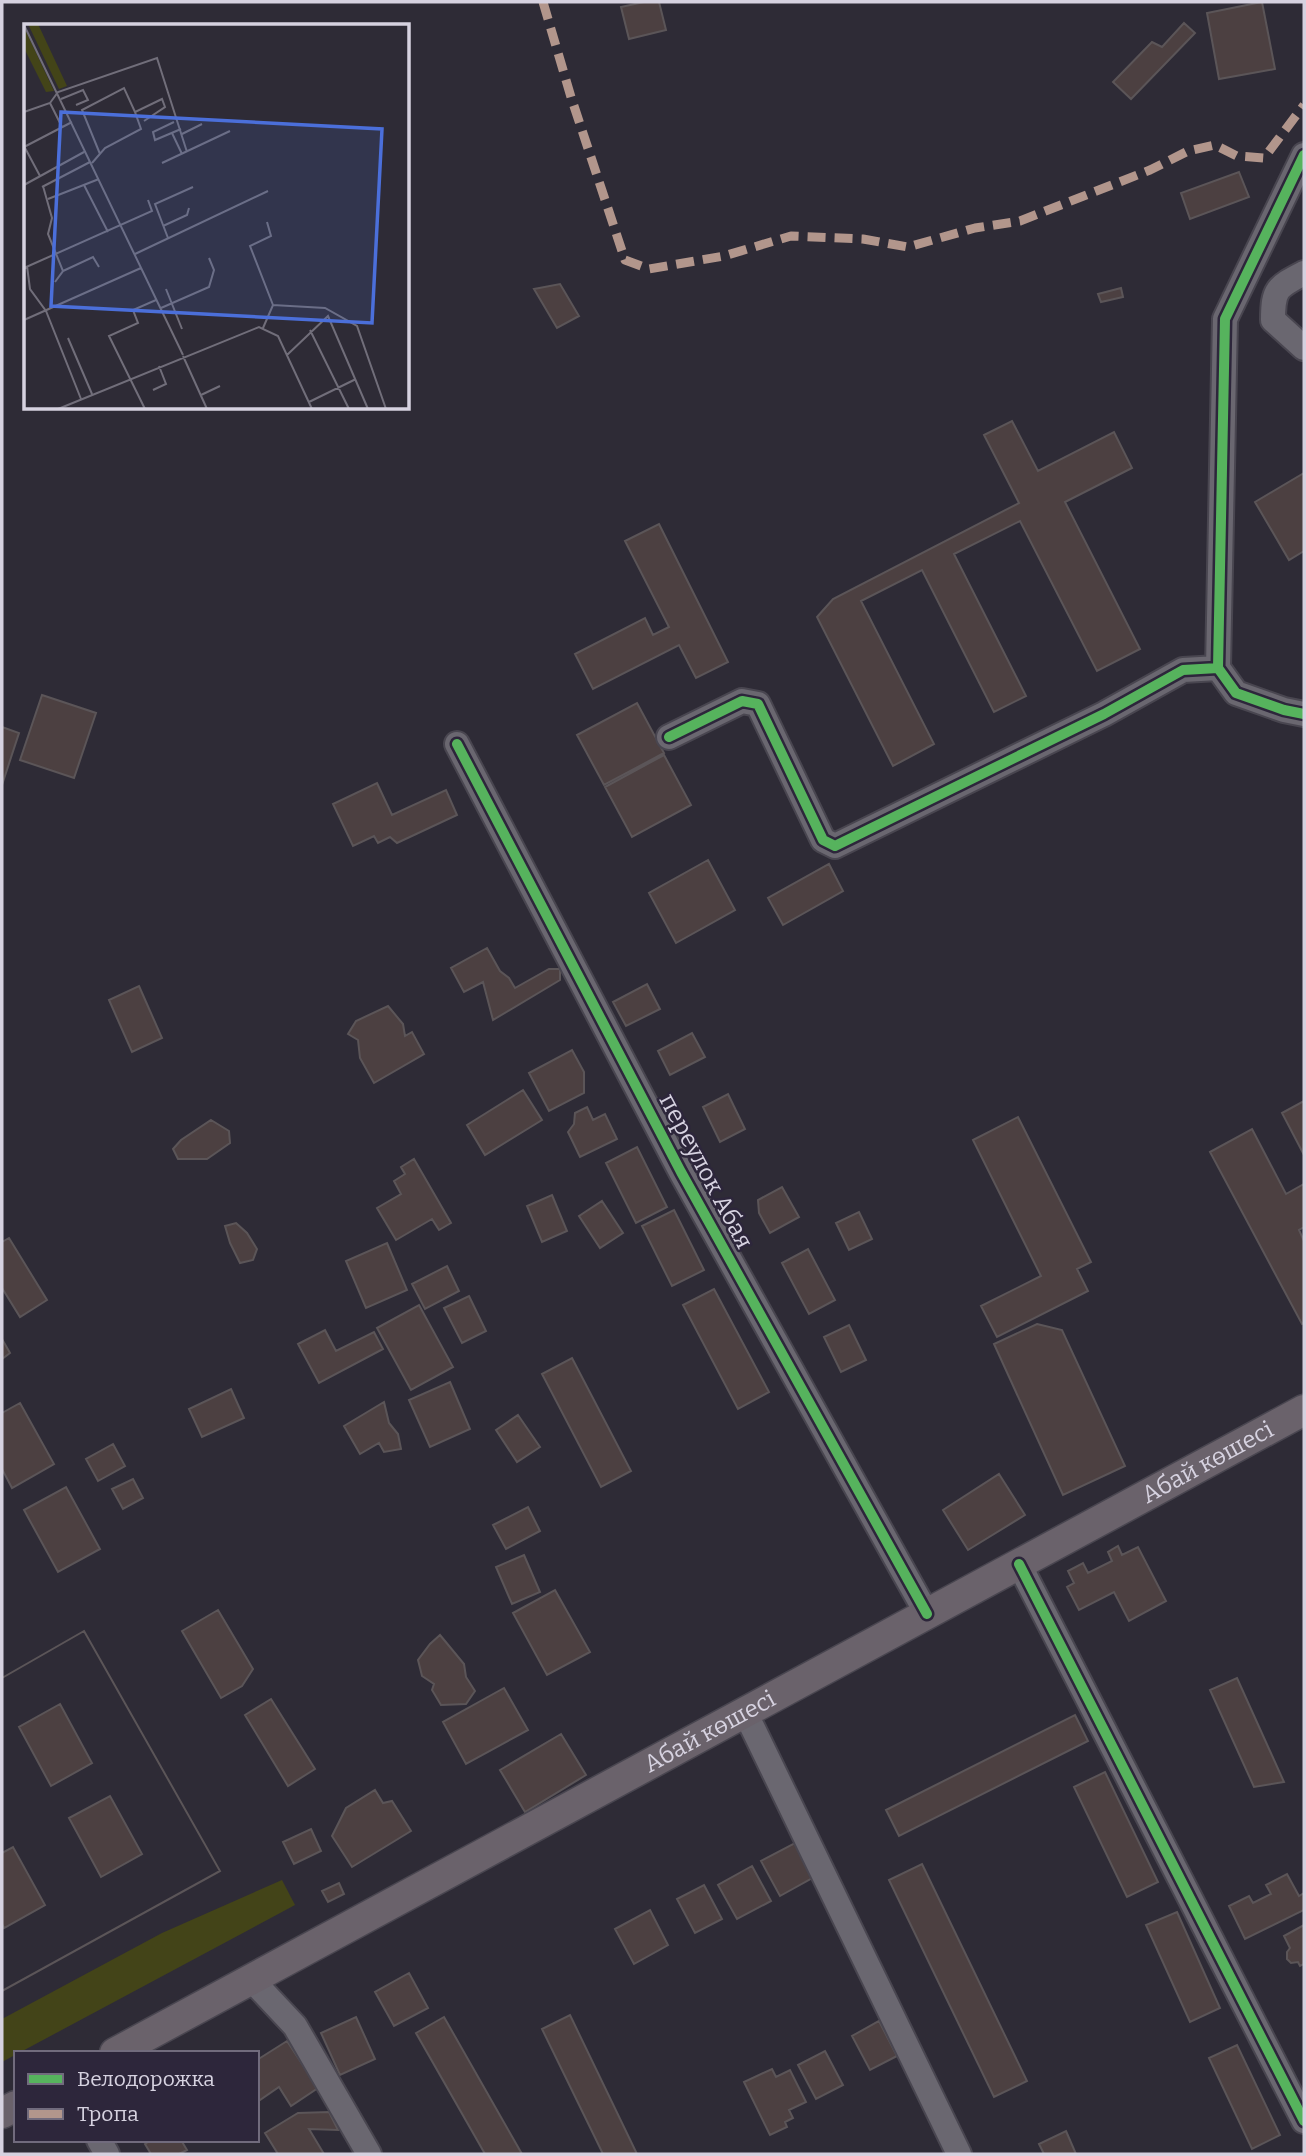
<svg xmlns="http://www.w3.org/2000/svg" width="1306" height="2156" viewBox="0 0 1306 2156" font-family="Bitter,serif">
<style>
.green{fill:#434418}
.building{fill:#4c4041;stroke:#5b5558;stroke-width:2;fill-rule:evenodd}
.lines{fill:none;stroke-linecap:round;stroke-linejoin:round}
.minor-casing{stroke:#494650;stroke-width:28}
.major-casing{stroke:#494650;stroke-width:33}
.minor{stroke:#6a6770;stroke-width:24}
.major{stroke:#6a626b;stroke-width:30}
.quiet{stroke:#b2968c;stroke-width:9;stroke-dasharray:18 9;stroke-linecap:butt}
.cycleway-casing{stroke:#2d263b;stroke-width:15}
.cycleway{stroke:#56b35d;stroke-width:10}
.labels{text-anchor:middle;dominant-baseline:central;stroke-width:5;stroke-linejoin:round;paint-order:stroke}
.street-label{font-size:24px;fill:#d6d2e0;stroke:#2d263b}
.inset-road{fill:none;stroke:#716e7a;stroke-width:2}
.view{fill:#4b6fda;fill-opacity:0.15;stroke:#4b6fda;stroke-width:3.5}
.inset-edge{fill:none;stroke:#d6d2e0;stroke-width:3.5}
</style>
<rect width="100%" height="100%" fill="#2e2b36"/>
<path class="green" d="M282,1880L295,1905L2,2062V2019L162,1933Z"/>
<path class="building" d="M644,2H659L666,30L629,39L621,7Z
M1262,2L1275,69L1219,79L1207,13Z
M1184,23L1195,33L1131,99L1113,82L1152,42L1162,47Z
M1239,172L1249,197L1190,219L1181,193Z
M560,284L579,316L557,328L534,289Z
M1121,288L1123,297L1101,302L1098,294Z
M1012,421L1038,471L1114,432L1132,468L1065,502L1140,649L1097,671L1020,521L954,554L1026,696L994,712L922,570L861,601L934,744L893,766L817,617L833,599L1019,503L984,435Z
M1304,473V551L1289,560L1255,502Z
M659,524L728,662L696,678L679,645L593,689L575,654L645,618L653,635L669,627L625,541Z
M42,695L96,713L74,778L20,760Z
M637,703L664,753L604,785L577,735Z
M2,727L19,733L2,785Z
M664,755L691,805L632,837L605,787Z
M377,783L392,815L446,790L457,815L397,843L390,837L378,843L374,836L353,846L333,804Z
M708,860L735,910L676,943L649,893Z
M829,864L843,891L783,925L768,898Z
M487,948L500,971L509,978L515,988L549,969H560V980L493,1020L483,982L464,992L451,968Z
M647,984L660,1009L626,1026L613,1002Z
M139,986L162,1038L132,1052L109,1000Z
M388,1006L403,1024L405,1036L412,1032L424,1054L374,1083L360,1058L358,1040L348,1034L356,1021Z
M692,1033L705,1057L670,1075L658,1051Z
M572,1050L584,1072V1093L549,1111L529,1073Z
M523,1090L542,1120L485,1155L467,1125Z
M728,1094L745,1129L720,1142L703,1107Z
M1304,1101V1155L1282,1113Z
M587,1107L593,1120L605,1114L617,1139L580,1157L568,1132L574,1124L575,1113Z
M1018,1117L1091,1262L1077,1269L1088,1291L997,1337L981,1306L1041,1276L973,1140Z
M211,1120L229,1131L230,1143L207,1159H178L173,1149L181,1140Z
M1252,1129L1286,1194L1304,1184V1227L1299,1230L1304,1241V1323L1302,1324L1210,1152Z
M637,1147L667,1207L636,1223L606,1163Z
M414,1159L451,1223L439,1230L432,1219L396,1240L377,1208L401,1194L394,1181L405,1174L401,1167Z
M782,1187L799,1217L770,1233L759,1213L758,1200Z
M552,1195L567,1231L542,1242L527,1206Z
M602,1201L623,1233L600,1248L579,1216Z
M674,1210L704,1270L672,1286L642,1226Z
M859,1212L872,1239L849,1250L836,1223Z
M236,1223L247,1233L257,1249L253,1260L240,1263L230,1243L225,1226Z
M9,1238L47,1300L20,1317L2,1288V1242Z
M387,1243L407,1290L366,1308L346,1261Z
M808,1249L835,1300L809,1314L782,1263Z
M447,1266L459,1291L425,1309L412,1284Z
M714,1289L769,1392L738,1409L683,1305Z
M469,1296L486,1331L462,1343L444,1308Z
M419,1305L453,1367L411,1390L377,1328Z
M1037,1324L1062,1330L1125,1466L1063,1495L994,1344Z
M849,1325L866,1360L841,1372L824,1337Z
M325,1330L336,1351L374,1332L383,1349L319,1383L298,1344Z
M2,1339L10,1353L2,1359Z
M572,1358L631,1471L601,1487L542,1374Z
M450,1382L470,1429L430,1447L409,1400Z
M231,1389L244,1418L202,1437L189,1409Z
M384,1402L389,1423L398,1434L401,1449L384,1452L379,1443L360,1454L344,1426Z
M20,1403L54,1464L12,1488L2,1469V1413Z
M518,1415L540,1447L517,1462L496,1430Z
M113,1444L125,1466L98,1481L86,1459Z
M999,1474L1025,1515L968,1550L943,1510Z
M133,1479L143,1498L123,1509L112,1489Z
M66,1487L100,1549L58,1572L24,1510Z
M528,1507L540,1531L506,1549L493,1525Z
M1118,1546L1122,1555L1138,1547L1166,1601L1129,1621L1114,1592L1079,1610L1067,1587L1074,1583L1068,1571L1083,1563L1088,1573L1112,1561L1108,1552Z
M524,1555L540,1592L512,1604L496,1567Z
M555,1590L590,1652L547,1675L513,1613Z
M218,1610L253,1669L242,1686L221,1698L182,1631Z
M84,1631L220,1871L2,1991V1924L4,1928L45,1905L13,1847L2,1853V1678ZM60,1704L92,1763L51,1786L19,1727ZM110,1796L142,1854L101,1877L69,1818Z
M84,1631L220,1871L2,1991V1678Z
M440,1635L464,1664L466,1677L475,1691L466,1704L441,1705L432,1690L434,1684L422,1676L418,1660L430,1644Z
M1237,1678L1284,1782L1254,1787L1210,1690Z
M504,1688L528,1730L466,1764L443,1722Z
M271,1699L315,1769L288,1786L245,1715Z
M1075,1715L1088,1741L899,1836L886,1810Z
M561,1734L586,1775L525,1812L500,1770Z
M1105,1772L1158,1882L1127,1897L1074,1787Z
M375,1790L383,1803L392,1801L411,1831L352,1867L332,1836L346,1808Z
M311,1829L321,1851L294,1864L283,1842Z
M795,1843L814,1877L780,1896L761,1861Z
M922,1864L1027,2081L994,2097L889,1880Z
M752,1866L771,1901L737,1919L718,1885Z
M1287,1874L1299,1896L1304,1893V1910L1245,1939L1229,1906L1249,1896L1253,1903L1271,1894L1266,1885Z
M339,1883L344,1894L328,1902L322,1891Z
M704,1885L722,1919L695,1933L677,1899Z
M650,1910L668,1945L634,1964L615,1929Z
M1177,1912L1220,2008L1190,2022L1146,1925Z
M1304,1925V1964L1300,1966L1298,1962L1291,1963L1287,1959V1952L1290,1948L1284,1936Z
M409,1973L428,2008L394,2026L375,1992Z
M570,2015L637,2154H603L542,2029Z
M356,2017L375,2059L340,2075L321,2033Z
M444,2017L522,2154H485L416,2033Z
M879,2021L897,2056L870,2070L852,2036Z
M287,2041L318,2088L291,2106L279,2087L257,2102V2060Z
M1237,2045L1280,2135L1252,2149L1209,2058Z
M825,2051L843,2085L816,2099L798,2065Z
M772,2069L776,2077L790,2070L806,2102L789,2110L793,2118L785,2122L787,2127L770,2135L744,2082Z
M329,2112L338,2130L309,2129L324,2154H278L265,2133L298,2113Z
M1066,2131L1076,2154H1044L1039,2144Z
M151,2140H181L187,2150L179,2154H151L145,2144Z"/>
<g class="lines">
<g class="minor-casing">
<path id="minor" d="M1304,155L1225,319L1218,668L1236,693L1284,710L1304,714
M1304,273C1277,287 1273,289 1273,320L1304,348
M669,737L742,701L758,704L823,840L835,846L1104,714L1183,670L1218,668
M457,744L681,1172L927,1614
M1019,1564L1304,2121
M745,1712L959,2154
M251,1979L295,2026L369,2154
M99,2140L107,2154"/>
</g>
<g class="major-casing">
<g id="major">
<path id="s1" d="M115,2053L1304,1410"/>
<path d="M2,2113L16,2106"/>
</g>
</g>
<use href="#minor" class="minor"/>
<use href="#major" class="major"/>
<path class="quiet" d="M543,2L571,97L625,260L649,269L724,256L791,236L863,239L908,247L975,228L1020,221L1150,170L1188,151L1215,145L1237,156L1264,158L1304,105"/>
<g class="cycleway-casing">
<path id="cycleway" d="M1304,155L1225,319L1218,668L1236,693L1284,710L1304,714
M669,737L742,701L758,704L823,840L835,846L1104,714L1183,670L1218,668
M457,744L681,1172L927,1614
M1019,1564L1304,2121"/>
</g>
<use href="#cycleway" class="cycleway"/>
</g>
<g class="labels">
<g class="street-label">
<text transform="translate(706 1171) rotate(62)">переулок Абая</text>
<text stroke="none"><textPath href="#s1" startOffset="1242">Абай көшесі</textPath></text>
<text stroke="none"><textPath href="#s1" startOffset="676">Абай көшесі</textPath></text>
</g>
</g>
<g transform="translate(24 24)">
<rect width="385" height="385" fill="#2e2b36"/>
<path d="M4,0H14L43,62L35,65ZM0,3L30,67L22,68L0,24Z" fill="#434418"/>
<path class="inset-road" d="M0,1L159,331M37,75L59,66L64,76L52,81M26,79L38,103M0,88L26,79L34,68L133,34L163,128M150,98L129,108L131,116L157,105M148,109L158,130M158,110L178,100M0,122L16,152M0,123L48,98M76,130L58,86L100,64L111,88M68,139L81,124L117,105L111,88L138,75L141,83L120,97M138,139L206,107M0,161L60,128M60,161L84,208M19,162L28,194L24,210L39,247L31,258M18,163L66,138M24,175L75,155M243,198L247,212L226,222L249,281M139,202L163,191L165,184M144,214L131,180L169,163M111,230L244,167M3,242L6,265L22,287L57,375M0,244L128,187L124,176M39,247L69,233L75,243M142,265L158,305M137,284L185,263L190,246L185,234M0,296L117,244M239,304L249,281L301,284L333,302L362,385M286,306L325,385M44,314L68,370M263,331L304,292L344,385M159,332L183,385M129,366L142,360L135,342M177,371L196,362M285,378L332,355M34,385L235,303L254,312L288,385M121,385L85,312L114,299L109,286L132,276"/>
<path class="view" d="M37,88L358,105L348,299L27,282Z"/>
<rect width="385" height="385" class="inset-edge"/>
</g>
<rect width="1306" height="2156" fill="none" stroke="#d6d2e0" stroke-width="7"/>
<rect x="14" y="2051" width="245" height="91" fill="#2d263b" stroke="#716b7d" stroke-width="2"/>
<rect x="28" y="2074" width="35" height="10" fill="#56b35d" stroke="#716b7d" stroke-width="2"/>
<text x="77" y="2086" font-size="21" fill="#d6d2e0">Велодорожка</text>
<rect x="28" y="2109" width="35" height="10" fill="#b2968c" stroke="#716b7d" stroke-width="2"/>
<text x="77" y="2121" font-size="21" fill="#d6d2e0">Тропа</text>
</svg>
